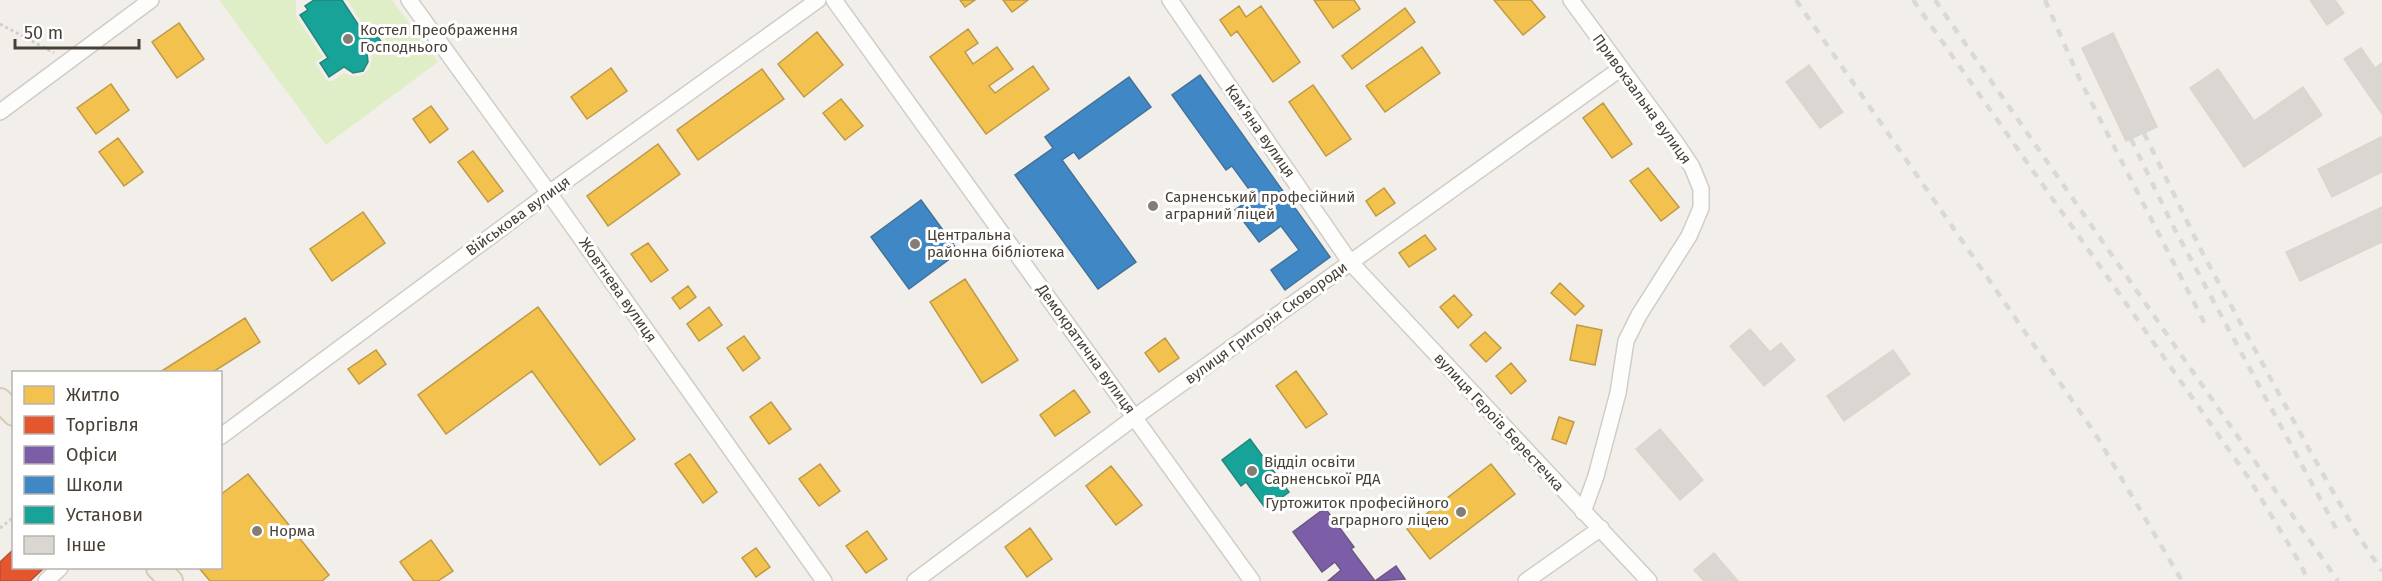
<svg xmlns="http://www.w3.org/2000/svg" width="2382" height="581" viewBox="0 0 2382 581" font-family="'Fira Sans',sans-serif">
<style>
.green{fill:#e0eec7}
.homes{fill:#f2c14e;stroke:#bf9a46;stroke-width:1.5}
.shops{fill:#e4572e;stroke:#b55030;stroke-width:1.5}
.offices{fill:#7b5ea7;stroke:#6c5585;stroke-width:1.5}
.schools{fill:#3f88c5;stroke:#42729a;stroke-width:1.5}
.public{fill:#17a398;stroke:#26857a;stroke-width:1.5}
.building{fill:#dad6d1;stroke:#dad6cf;stroke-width:1.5}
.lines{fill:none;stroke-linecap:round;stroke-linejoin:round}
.street-casing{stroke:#d0cdc7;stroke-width:18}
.primary-casing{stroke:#d6cbb5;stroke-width:26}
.path{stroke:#d2cfca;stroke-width:3;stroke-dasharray:3 3;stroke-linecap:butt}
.street{stroke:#fdfdfc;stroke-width:15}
.primary{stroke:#f1ece4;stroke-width:22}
.rail{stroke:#d9d9d8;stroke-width:4.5;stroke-dasharray:8 8;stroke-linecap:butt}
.poi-dot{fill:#847d74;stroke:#fff;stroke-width:2}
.labels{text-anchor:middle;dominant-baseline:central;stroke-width:6;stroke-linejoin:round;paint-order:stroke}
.poi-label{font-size:15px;fill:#484035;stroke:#fff;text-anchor:start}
.street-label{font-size:15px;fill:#484035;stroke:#fff}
</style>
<rect width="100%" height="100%" fill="#f2efea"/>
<path class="green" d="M219,0H296V16L323,57L315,62L327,81H333L344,73C360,81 372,73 372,55L386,45L387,42L375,24L366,29L347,0H392L438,62L326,145Z"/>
<path class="homes" d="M960,0H975L965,7Z
M1003,0H1028L1012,12Z
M1314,0H1354L1360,9L1333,28Z
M1494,0H1531L1545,17L1523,35Z
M1239,6L1246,17L1261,6L1300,62L1273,82L1237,31L1231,36L1220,20Z
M1405,8L1415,22L1352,69L1342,56Z
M179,23L204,59L177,78L152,42Z
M968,29L978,43L965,52L973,64L997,47L1013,69L989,86L995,93L1033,66L1049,89L986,134L930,57Z
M817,32L843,65L804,97L778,64Z
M1422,47L1440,73L1385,112L1366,86Z
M611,68L627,91L587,119L571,97Z
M762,69L784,99L698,160L677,130Z
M111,84L129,110L96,134L77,108Z
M1313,85L1351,139L1326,156L1289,102Z
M841,99L863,126L845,140L823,113Z
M1603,103L1632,144L1612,158L1583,118Z
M431,106L448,129L430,143L413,119Z
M118,138L143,172L124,186L99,152Z
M658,144L680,174L608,226L587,196Z
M473,151L503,191L488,202L458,162Z
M1648,168L1679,207L1661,221L1630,181Z
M1384,188L1395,203L1376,216L1366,201Z
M363,212L385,243L332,281L310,249Z
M1425,235L1436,249L1409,267L1399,253Z
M648,243L668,270L651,282L631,254Z
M965,279L1018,360L982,383L930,302Z
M1560,283L1584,306L1575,315L1551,293Z
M688,286L696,297L680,309L672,298Z
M1454,295L1472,315L1458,328L1440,307Z
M538,307L635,439L600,465L532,371L446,434L418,395Z
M709,307L722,325L699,341L687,324Z
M245,318L260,342L213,372H160Z
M1577,325L1602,330L1595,365L1570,360Z
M1485,332L1501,348L1486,362L1470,345Z
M744,336L760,358L743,371L727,348Z
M1165,338L1179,358L1159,372L1145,353Z
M376,350L386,364L359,384L348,369Z
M1511,363L1526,381L1511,394L1496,376Z
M1296,371L1327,414L1306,428L1276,386Z
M1074,390L1090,412L1055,436L1040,415Z
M771,402L791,429L769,444L750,417Z
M1559,417L1574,422L1566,444L1552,439Z
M690,454L717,492L703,503L675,464Z
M820,464L840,491L819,506L799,479Z
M1491,464L1515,494L1430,559L1407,529Z
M1111,466L1142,505L1116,525L1086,486Z
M248,474L329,575L322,581H210L199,568H220V495Z
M1030,528L1052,559L1027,577L1005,547Z
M867,531L887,559L866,573L846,546Z
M431,540L453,571L438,581H414L400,562Z
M756,548L770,567L756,577L742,558Z"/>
<path class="shops" d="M14,549V568H44L30,581H0V562Z"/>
<path class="offices" d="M1325,508L1354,547L1351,549L1375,581H1328L1341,570L1335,562L1322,572L1293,532Z
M1396,566L1405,579L1375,581Z"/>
<path class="schools" d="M1200,75L1330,257L1285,290L1271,270L1299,250L1281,226L1259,242L1235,210L1254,196L1232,166L1226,170L1172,95Z
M1129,77L1151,107L1079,159L1074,152L1062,160L1136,262L1098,289L1015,175L1053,148L1045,137Z
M921,200L959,252L909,289L871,237Z"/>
<path class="public" d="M314,0H342L365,35L373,29L382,43L367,53L368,62L363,71L353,73L344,67L329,77L320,63L328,58L300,15L308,10L305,6Z
M1250,439L1289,492L1266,509L1246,482L1241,486L1222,460Z"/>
<path class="building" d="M2310,0H2335L2344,13L2327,25Z
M2113,33L2157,127L2126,141L2082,48Z
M2361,48L2375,68L2382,63V114L2344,59Z
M1809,65L1843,112L1820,128L1786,82Z
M2218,69L2254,121L2303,87L2322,115L2244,167L2190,88Z
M2381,137L2382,172L2332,197L2318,169Z
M2382,207V242L2300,281L2286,252Z
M1750,329L1770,352L1781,343L1795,360L1764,386L1730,346Z
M1893,350L1910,374L1844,421L1827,396Z
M1660,429L1703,480L1680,500L1636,449Z
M1714,553L1738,581H1704L1694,570Z"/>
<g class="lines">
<g class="street-casing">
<path id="street" d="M409,0L549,193L824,581
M834,0L1252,581
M1170,0L1350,262L1649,581
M1571,0L1676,143L1692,167L1701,189V208L1689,236L1639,315L1626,341L1618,393L1596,476L1583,512
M0,112L151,0
M220,437L549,193L818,0
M46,581L60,568
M915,581L1135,417L1620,69
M1526,581L1601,528"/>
</g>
<g class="primary-casing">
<path id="primary" d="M0,400L14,414
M158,568L171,581"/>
</g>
<path class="path" d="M0,24L54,53
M0,528L14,517"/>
<use href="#street" class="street"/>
<use href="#primary" class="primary"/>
<path class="rail" d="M1796,0L2096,435L2182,581
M1913,0L2250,480L2301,565L2308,581
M1935,0L2338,581
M2045,0L2080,80L2207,328
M2144,133L2203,254L2310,451L2357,534L2382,571
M2131,139L2174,228L2338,532"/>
</g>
<g class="poi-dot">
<circle cx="348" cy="39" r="6"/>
<circle cx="1153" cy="206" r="6"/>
<circle cx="915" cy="244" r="6"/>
<circle cx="1252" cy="471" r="6"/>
<circle cx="1461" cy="512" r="6"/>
<circle cx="257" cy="531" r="6"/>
</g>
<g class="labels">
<g class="poi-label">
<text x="360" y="30">Костел Преображення<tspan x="360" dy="17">Господнього</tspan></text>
<text x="1165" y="197">Сарненський професійний<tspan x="1165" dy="17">аграрний ліцей</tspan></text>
<text x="927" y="235">Центральна<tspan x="927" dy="17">районна бібліотека</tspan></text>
<text x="1264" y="462">Відділ освіти<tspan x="1264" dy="17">Сарненської РДА</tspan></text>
<text x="1449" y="503" text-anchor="end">Гуртожиток професійного<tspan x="1449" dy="17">аграрного ліцею</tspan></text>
<text x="269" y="531">Норма</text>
</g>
<g class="street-label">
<text transform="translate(1642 99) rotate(54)">Привокзальна вулиця</text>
<text transform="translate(1260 131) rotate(55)">Камʼяна вулиця</text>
<text transform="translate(518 216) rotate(-36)">Військова вулиця</text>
<text transform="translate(618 290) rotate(55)">Жовтнева вулиця</text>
<text transform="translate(1266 323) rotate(-36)">вулиця Григорія Сковороди</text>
<text transform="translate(1086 349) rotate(54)">Демократична вулиця</text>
<text transform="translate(1499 422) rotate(47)">вулиця Героїв Берестечка</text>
</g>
</g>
<rect x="12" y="371" width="210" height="198" fill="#ffffff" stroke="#b6b3ae" stroke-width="1.5"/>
<rect x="24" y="386" width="30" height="18" fill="#f2c14e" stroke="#b6b3ae" stroke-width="1.5"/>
<text x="66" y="401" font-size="18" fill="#484035">Житло</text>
<rect x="24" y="416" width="30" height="18" fill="#e4572e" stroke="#b6b3ae" stroke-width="1.5"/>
<text x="66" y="431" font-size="18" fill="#484035">Торгівля</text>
<rect x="24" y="446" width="30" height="18" fill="#7b5ea7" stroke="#b6b3ae" stroke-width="1.5"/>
<text x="66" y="461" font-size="18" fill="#484035">Офіси</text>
<rect x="24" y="476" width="30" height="18" fill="#3f88c5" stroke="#b6b3ae" stroke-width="1.5"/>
<text x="66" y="491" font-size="18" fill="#484035">Школи</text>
<rect x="24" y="506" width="30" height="18" fill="#17a398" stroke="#b6b3ae" stroke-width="1.5"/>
<text x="66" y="521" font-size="18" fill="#484035">Установи</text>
<rect x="24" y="536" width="30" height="18" fill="#dad6d1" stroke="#b6b3ae" stroke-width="1.5"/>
<text x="66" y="551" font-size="18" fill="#484035">Інше</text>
<path d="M15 39v9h124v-9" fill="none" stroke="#484035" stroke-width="3"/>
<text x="24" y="39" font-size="18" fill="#484035" stroke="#ffffff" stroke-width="4.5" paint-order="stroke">50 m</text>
</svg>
